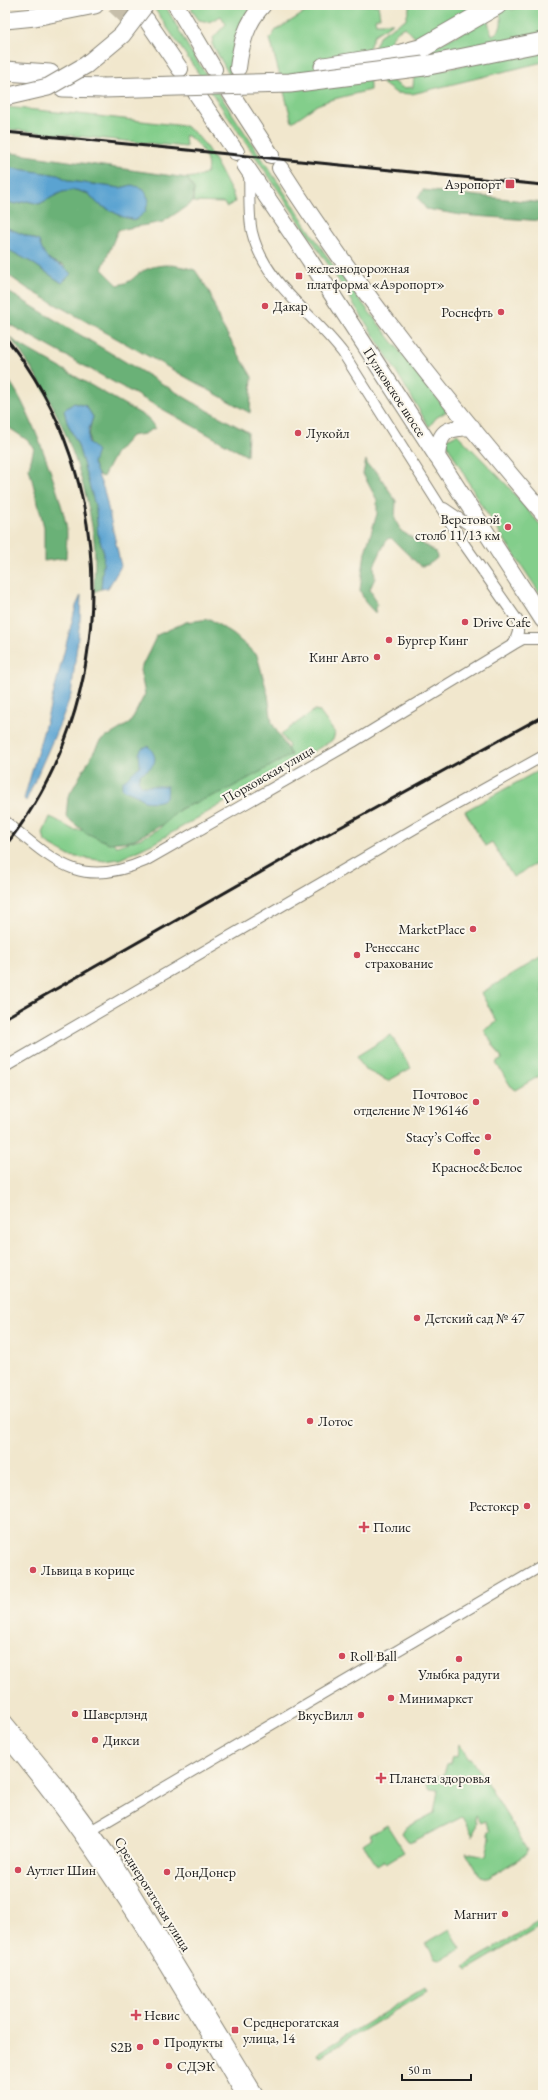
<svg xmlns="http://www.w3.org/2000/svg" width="548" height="2100" viewBox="0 0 548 2100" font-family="'EB Garamond',serif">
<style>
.green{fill:#83ce8b;stroke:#507554}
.forest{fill:#6ab177;stroke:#43664a}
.water{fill:#5aa3d1;stroke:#3b6076}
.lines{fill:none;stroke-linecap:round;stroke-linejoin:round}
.primary-tunnel{stroke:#c6beaa;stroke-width:16;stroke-dasharray:16 8;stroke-linecap:butt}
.minor-casing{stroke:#868274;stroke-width:12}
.tertiary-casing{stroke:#868274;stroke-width:15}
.primary-casing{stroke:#868274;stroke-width:18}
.trunk-casing{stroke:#868274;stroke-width:19}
.motorway-casing{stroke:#868274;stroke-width:21}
.minor{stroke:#fff;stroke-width:10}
.tertiary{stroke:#fff;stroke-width:13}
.primary{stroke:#fff;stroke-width:16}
.trunk{stroke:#fff;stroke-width:17}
.motorway{stroke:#fff;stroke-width:19}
.rail{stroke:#1c1c1c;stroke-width:3}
.trunk-bridge-casing{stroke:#868274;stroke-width:19;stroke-linecap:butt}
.motorway-bridge-casing{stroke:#868274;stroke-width:21;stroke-linecap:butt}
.trunk-bridge{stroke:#fff;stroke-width:17}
.motorway-bridge{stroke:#fff;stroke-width:19}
.poi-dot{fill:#d1495b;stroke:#fbf7ec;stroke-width:1.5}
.labels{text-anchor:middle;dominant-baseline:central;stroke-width:4;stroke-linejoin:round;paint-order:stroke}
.poi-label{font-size:14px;fill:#1c1c1c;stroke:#fbf7ec;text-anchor:start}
.street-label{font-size:14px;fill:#1c1c1c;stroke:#fbf7ec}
</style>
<rect width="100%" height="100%" fill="#fbf7ec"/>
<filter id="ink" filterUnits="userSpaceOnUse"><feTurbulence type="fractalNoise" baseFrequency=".025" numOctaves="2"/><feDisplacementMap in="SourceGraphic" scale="8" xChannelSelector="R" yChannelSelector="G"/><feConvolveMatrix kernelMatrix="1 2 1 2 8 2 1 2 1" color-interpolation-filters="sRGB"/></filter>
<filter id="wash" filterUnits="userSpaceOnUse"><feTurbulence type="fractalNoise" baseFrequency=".012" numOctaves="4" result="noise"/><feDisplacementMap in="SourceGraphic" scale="16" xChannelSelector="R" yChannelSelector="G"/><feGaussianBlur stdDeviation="0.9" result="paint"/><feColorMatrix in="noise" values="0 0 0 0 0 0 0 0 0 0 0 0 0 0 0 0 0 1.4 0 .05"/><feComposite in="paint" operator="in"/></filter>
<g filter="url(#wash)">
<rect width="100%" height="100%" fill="#f1e7cd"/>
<path class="green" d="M152,5H165L190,50L334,267L447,411L436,418L429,427C345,281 246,145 152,5Z
M192,5H254C235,26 232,48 230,76L212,44L213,38L226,24L221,16L209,22L199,20L192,11Z
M305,5H378L380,17L375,19L376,23H393L374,35L369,48L370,90L330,100L317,105L292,122L270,39L276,30L309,10Z
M410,5H478L482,9L420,43L405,27C382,36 389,60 391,80L403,88L413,87L414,76L543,48V62L412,94L396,93L382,83L374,49L380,35L406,19Z
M497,5H508L512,10L522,5H543V36L427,59L420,55L487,19L492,35C505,30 502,16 497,5Z
M5,107L98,116L185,126C206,137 222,175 233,195L235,202L226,207L224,203L193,202L194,189L187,178L201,176L207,172C211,158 197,140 185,135L186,147L5,129Z
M457,434L506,484L543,528V598L480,503L447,444V439Z
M315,710L319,711L335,733L333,740L154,843L120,859L105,861L69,856L45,842L43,833L50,817C58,820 63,824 70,828C76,832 82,829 89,830C99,831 109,840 117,846L142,838L159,829L171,816L201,795L284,758L289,746L281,734Z
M543,768V860L513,877L492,842L485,846L465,811Z
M540,958L543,963V1074L515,1090L512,1088L496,1063L502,1059L484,1030L497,1022L481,993Z
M391,1035L411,1068L388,1081L364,1069L357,1056Z
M459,1744L469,1759H472L528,1850L525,1855L488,1878L480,1876L466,1852L486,1856L490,1839L487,1833L490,1831L485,1821L480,1823L475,1815L474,1819L476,1823L473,1836L462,1817L412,1842L408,1841L402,1833L405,1828L434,1813L438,1790L430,1789L426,1782L438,1776H443L447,1765L451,1764L453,1756L457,1757Z
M387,1825L404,1852L386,1863L385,1861L377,1866L363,1844L372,1838L370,1835Z
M543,1919V1925L467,1970L464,1966Z
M450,1929L461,1949L441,1960L435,1959L426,1943Z
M425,1988L427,1992L319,2057L317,2053Z"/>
<path class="forest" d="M5,152L187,178L194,189L193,202L163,222L118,230L102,269L118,285C136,281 132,276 145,270C162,262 178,265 195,270L209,291L220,322L252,377L250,413L28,289L5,273V248L31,262L62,283L64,265C47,261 44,257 39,241L5,227V201L15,204L27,201L39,204L62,192L75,190L89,194L98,204L123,217L136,220L132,185L120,188L69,181L58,175L5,167Z
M423,190L543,203V221L461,215L426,209L418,198Z
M5,290L196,404L248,432L247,456L5,322Z
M10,337L17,343L148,418L155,428L144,434L131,436L115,454L103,477L97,474C90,452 86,439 93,417L86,406L74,403L64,410L67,422L78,445L96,509L98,534L104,553L101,589L94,592C94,575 96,557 94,540C85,467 54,396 10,337Z
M5,376C26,396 60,493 66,524C68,534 66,547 66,558L44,561V527L29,468L34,448L27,440L5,425Z
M366,460L368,466L377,472L396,501L395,519L401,531L436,552L437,558C431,563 428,566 420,566L391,538L387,539L374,566L375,578L370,589L377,604L375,613L365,602L360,590L365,552L377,514V500L363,474Z
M210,619L234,635L257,655L268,695L272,723L291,755L225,791L180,809L164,824L131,841L109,843L86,833L66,817L68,797L100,741L130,723L145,694L140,670L157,635L186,622Z"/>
<path class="water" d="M5,167L58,175L69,181L120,188L132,185L144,189L149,200L145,212L136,220L123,217L98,204L89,194L76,190L62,192L39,204L27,201L15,204L5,201Z
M5,227L39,241C47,269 56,256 71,274L62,283L31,262L5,248Z
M74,403L86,406L93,417L89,429L88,442L97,451L93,463L104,490L121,566L108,588L101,589L104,553L98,534L96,509L78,445L67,422L64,410Z
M81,595L80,620L71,695L61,721L26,801L24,799L46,722L76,606Z
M148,746C161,760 154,767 140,774L138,780L142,786H167C171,802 156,803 144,801L140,797L122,789V782L140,766L139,753L142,748Z"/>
</g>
<g filter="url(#ink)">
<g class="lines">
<path class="primary-tunnel" d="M114,5L138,28"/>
<g class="minor-casing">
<path id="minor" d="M249,173C250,192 248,214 252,232C264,283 313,313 343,353L464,544L518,621V632L514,644
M444,508L485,536
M5,821C54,861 79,890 145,861L353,742L514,644L523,639H543
M5,1067L443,812L543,756
M92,1830L543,1565"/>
</g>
<g class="tertiary-casing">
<path id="tertiary" d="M5,1721L61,1789L114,1861L257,2095
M5,1737C98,1847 171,1971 243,2095"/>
</g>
<g class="primary-casing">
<path id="primary" d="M176,5L214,69
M146,19L180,69
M238,68C241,44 246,23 263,5
M230,92L271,155
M196,93L236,152
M245,165L309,259L543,620
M280,168C358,290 449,403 543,513
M437,457C439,430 447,428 472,427"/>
</g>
<g class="trunk-casing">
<path id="trunk" d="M5,20L35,17L95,5"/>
</g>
<g class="motorway-casing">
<path id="motorway" d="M424,66L543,42
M324,67L394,56L420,49L497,5
M5,71L50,74
M63,87L103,88"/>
</g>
<use href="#minor" class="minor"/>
<use href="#tertiary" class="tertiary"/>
<use href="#primary" class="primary"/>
<use href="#trunk" class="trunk"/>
<use href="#motorway" class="motorway"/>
<path class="rail" d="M5,132L543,185
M5,337C122,478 120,704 5,846
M5,1018L319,839L543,716"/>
<g class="trunk-bridge-casing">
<path id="trunk-bridge" d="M5,97L48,87L86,65L122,35L145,5"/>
</g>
<g class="motorway-bridge-casing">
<path id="motorway-bridge" d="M103,88L290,83L424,66"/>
</g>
<use href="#trunk-bridge" class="trunk-bridge"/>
<use href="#motorway-bridge" class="motorway-bridge"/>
</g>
</g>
<g class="poi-dot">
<rect x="505" y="179" width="10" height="10" rx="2"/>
<rect x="295" y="272" width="8" height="8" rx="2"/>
<circle cx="265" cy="306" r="4"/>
<circle cx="501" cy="312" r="4"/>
<circle cx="298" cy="433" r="4"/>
<circle cx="508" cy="527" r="4"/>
<circle cx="465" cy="622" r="4"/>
<circle cx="389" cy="640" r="4"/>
<circle cx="377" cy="657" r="4"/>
<circle cx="473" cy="929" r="4"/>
<circle cx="357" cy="955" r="4"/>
<circle cx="476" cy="1102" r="4"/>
<circle cx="488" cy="1137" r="4"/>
<circle cx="477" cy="1152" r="4"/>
<circle cx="417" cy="1318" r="4"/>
<circle cx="310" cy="1421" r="4"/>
<circle cx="527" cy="1506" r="4"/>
<path d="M362 1521h4v4h4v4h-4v4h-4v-4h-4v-4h4z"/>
<circle cx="33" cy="1570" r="4"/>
<circle cx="342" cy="1656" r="4"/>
<circle cx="459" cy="1659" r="4"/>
<circle cx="391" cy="1698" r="4"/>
<circle cx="75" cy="1714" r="4"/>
<circle cx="361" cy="1715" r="4"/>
<circle cx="95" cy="1740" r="4"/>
<path d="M379 1772h4v4h4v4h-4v4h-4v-4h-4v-4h4z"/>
<circle cx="18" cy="1870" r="4"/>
<circle cx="167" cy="1872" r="4"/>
<circle cx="505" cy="1914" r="4"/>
<path d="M134 2009h4v4h4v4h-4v4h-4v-4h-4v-4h4z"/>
<rect x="231" y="2026" width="8" height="8" rx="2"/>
<circle cx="156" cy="2042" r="4"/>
<circle cx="140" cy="2047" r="4"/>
<circle cx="169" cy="2066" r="4"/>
</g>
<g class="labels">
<g class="poi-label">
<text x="501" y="184" text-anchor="end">Аэропорт</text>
<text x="307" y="268">железнодорожная<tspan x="307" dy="16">платформа «Аэропорт»</tspan></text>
<text x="273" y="306">Дакар</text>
<text x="493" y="312" text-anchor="end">Роснефть</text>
<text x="306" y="433">Лукойл</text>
<text x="500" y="519" text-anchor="end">Верстовой<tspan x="500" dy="16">столб 11/13 км</tspan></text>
<text x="473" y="622">Drive Cafe</text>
<text x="397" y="640">Бургер Кинг</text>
<text x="369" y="657" text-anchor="end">Кинг Авто</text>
<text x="465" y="929" text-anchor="end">MarketPlace</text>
<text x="365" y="947">Ренессанс<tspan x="365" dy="16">страхование</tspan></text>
<text x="468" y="1094" text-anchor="end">Почтовое<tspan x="468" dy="16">отделение № 196146</tspan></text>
<text x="480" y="1137" text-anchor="end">Stacy’s Coffee</text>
<text x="477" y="1167" text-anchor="middle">Красное&amp;Белое</text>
<text x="425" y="1318">Детский сад № 47</text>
<text x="318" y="1421">Лотос</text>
<text x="519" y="1506" text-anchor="end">Рестокер</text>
<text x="373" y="1527">Полис</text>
<text x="41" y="1570">Львица в корице</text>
<text x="350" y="1656">Roll Ball</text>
<text x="459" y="1674" text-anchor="middle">Улыбка радуги</text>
<text x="399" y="1698">Минимаркет</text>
<text x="83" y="1714">Шаверлэнд</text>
<text x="353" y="1715" text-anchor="end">ВкусВилл</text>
<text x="103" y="1740">Дикси</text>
<text x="389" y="1778">Планета здоровья</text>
<text x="26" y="1870">Аутлет Шин</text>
<text x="175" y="1872">ДонДонер</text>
<text x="497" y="1914" text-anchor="end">Магнит</text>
<text x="144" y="2015">Невис</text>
<text x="243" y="2022">Среднерогатская<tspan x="243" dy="16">улица, 14</tspan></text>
<text x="164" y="2042">Продукты</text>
<text x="132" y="2047" text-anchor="end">S2B</text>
<text x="177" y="2066">СДЭК</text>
</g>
<g class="street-label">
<text transform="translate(395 392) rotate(57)">Пулковское шоссе</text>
<text transform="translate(268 774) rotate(-30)">Порховская улица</text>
<text transform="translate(153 1894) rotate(58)">Среднерогатская улица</text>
</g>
</g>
<rect width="548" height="2100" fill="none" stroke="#fbf7ec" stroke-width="20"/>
<path d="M402 2074v6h69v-6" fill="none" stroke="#1c1c1c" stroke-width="2"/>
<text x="408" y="2074" font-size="12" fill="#1c1c1c" stroke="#fbf7ec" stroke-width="3" paint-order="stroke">50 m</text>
</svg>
